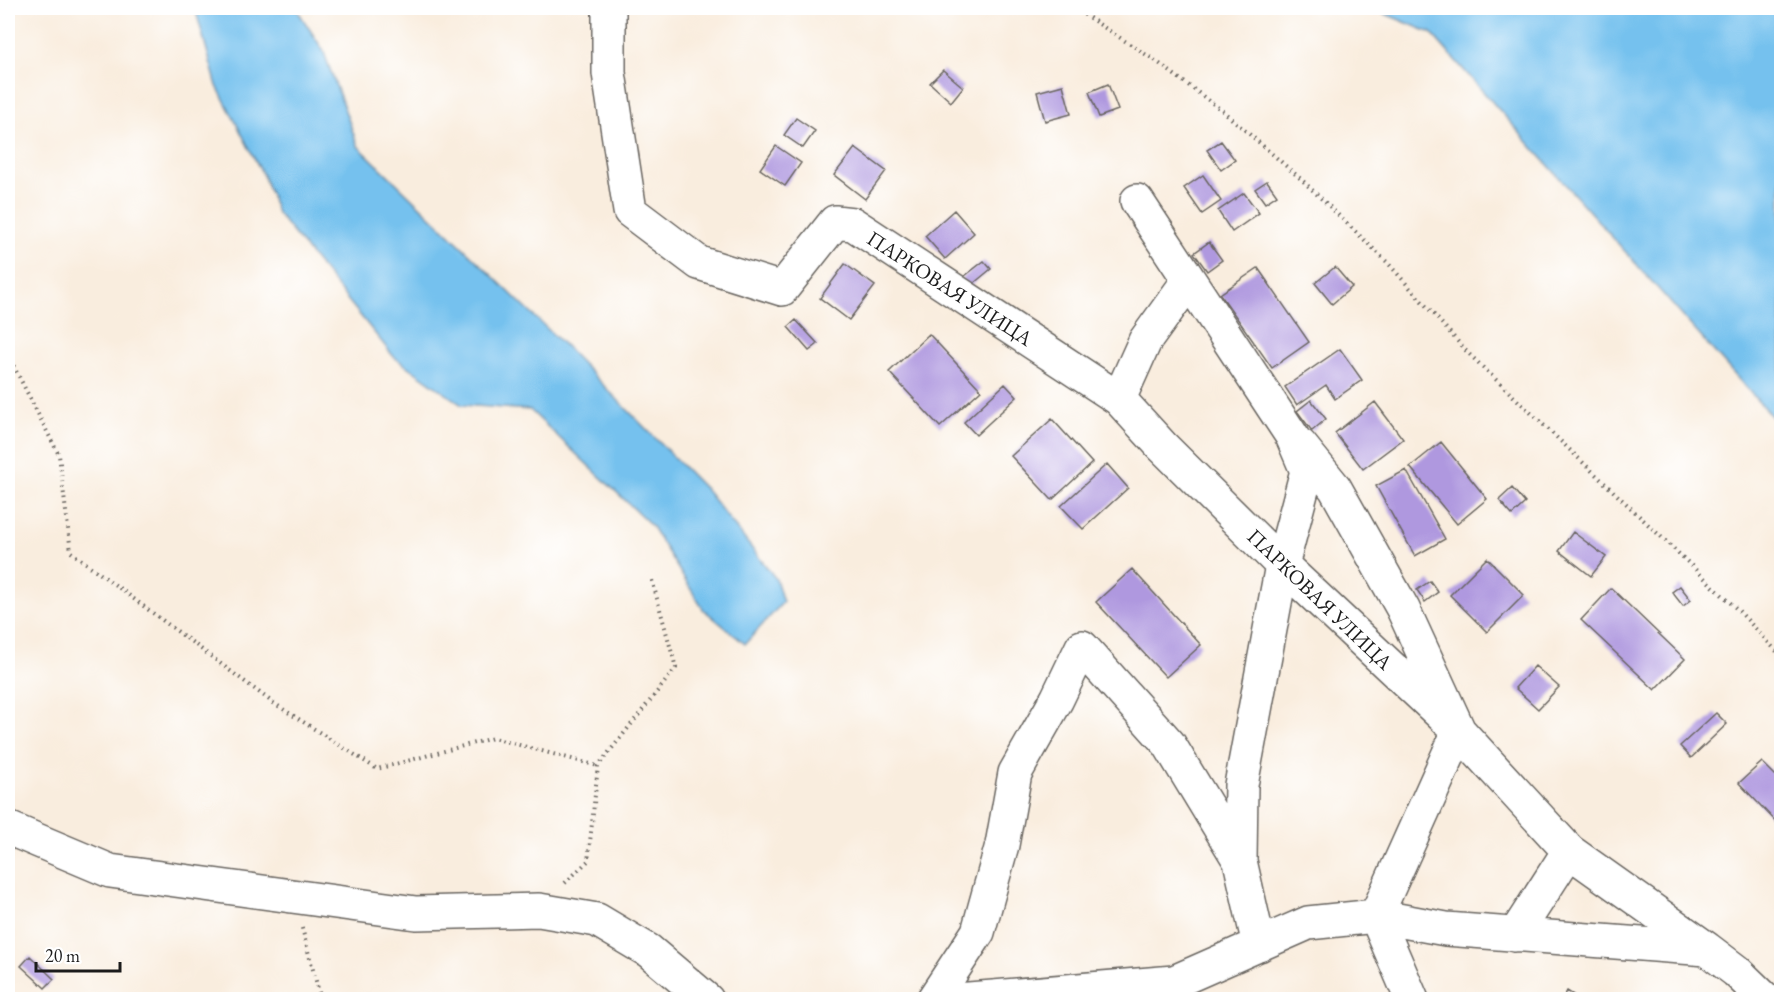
<svg xmlns="http://www.w3.org/2000/svg" width="1789" height="1007" viewBox="0 0 1789 1007" font-family="'EB Garamond',serif">
<style>
.water{fill:#74c1ee;stroke:#486e85;stroke-width:1.5}
.building{fill:#af98df}
.lines{fill:none;stroke-linecap:round;stroke-linejoin:round}
.minor-casing{stroke:#696560;stroke-width:36}
.path{stroke:#696560;stroke-width:4;stroke-dasharray:1.5 4.5;stroke-linecap:butt}
.minor{stroke:#fff;stroke-width:33}
.labels{text-anchor:middle;dominant-baseline:central;stroke-width:6;stroke-linejoin:round;paint-order:stroke}
.street-label{font-size:21px;fill:#1c1c1c;stroke:#fff}
</style>
<rect width="100%" height="100%" fill="#fff"/>
<filter id="ink" filterUnits="userSpaceOnUse"><feTurbulence type="fractalNoise" baseFrequency=".0167" numOctaves="2"/><feDisplacementMap in="SourceGraphic" scale="12" xChannelSelector="R" yChannelSelector="G"/><feConvolveMatrix kernelMatrix="1 2 1 2 8 2 1 2 1" color-interpolation-filters="sRGB"/></filter>
<filter id="wash" filterUnits="userSpaceOnUse"><feTurbulence type="fractalNoise" baseFrequency=".008" numOctaves="4" result="noise"/><feDisplacementMap in="SourceGraphic" scale="24" xChannelSelector="R" yChannelSelector="G"/><feGaussianBlur stdDeviation="1.35" result="paint"/><feColorMatrix in="noise" values="0 0 0 0 0 0 0 0 0 0 0 0 0 0 0 0 0 1.4 0 .05"/><feComposite in="paint" operator="in"/></filter>
<g filter="url(#wash)">
<rect width="100%" height="100%" fill="#f9edde"/>
<path class="water" d="M195,8H296L323,50L358,146L563,344L706,490L776,579L783,602L745,644L703,609L651,525L530,410L462,405L394,357L277,213L264,177L217,86Z
M1371,8H1781V427L1431,33Z"/>
<g id="blocks">
<path class="building" d="M943,70L963,87L951,102L930,83Z
M1108,84L1118,110L1099,117L1089,92Z
M1063,85L1071,114L1045,121L1037,92Z
M796,118L815,131L803,148L784,135Z
M1221,141L1235,160L1221,170L1207,150Z
M776,146L801,163L785,186L760,169Z
M855,148L886,171L865,199L834,175Z
M1203,175L1221,201L1202,214L1184,188Z
M1267,181L1277,195L1265,203L1255,189Z
M1244,193L1259,213L1232,232L1218,211Z
M954,210L974,233L945,259L925,236Z
M1209,242L1222,260L1207,271L1194,253Z
M984,261L991,269L968,288L961,279Z
M845,264L875,286L849,320L820,298Z
M1335,267L1352,287L1332,304L1315,283Z
M1258,268L1309,342L1272,368L1220,294Z
M796,320L818,344L809,351L788,327Z
M929,334L981,390L940,427L889,372Z
M1340,349L1362,380L1335,399L1326,385L1297,405L1285,387Z
M1005,384L1017,397L976,435L964,422Z
M1311,400L1326,419L1312,431L1297,411Z
M1375,402L1403,439L1363,469L1335,433Z
M1052,419L1092,463L1052,500L1011,456Z
M1441,442L1487,499L1457,524L1410,467Z
M1107,464L1128,488L1083,529L1061,506Z
M1406,470L1445,539L1415,556L1376,486Z
M1512,488L1525,503L1512,515L1499,500Z
M1573,532L1606,557L1591,576L1559,551Z
M1487,558L1524,595L1487,632L1450,595Z
M1132,569L1201,645L1166,677L1096,602Z
M1430,581L1438,592L1425,602L1417,590Z
M1680,586L1691,600L1683,606L1672,592Z
M1611,588L1685,659L1655,690L1581,620Z
M1535,666L1559,687L1538,709L1515,688Z
M1716,713L1727,724L1691,758L1680,746Z
M1762,762L1782,782V828L1739,783Z
M30,956L54,979L45,988L21,966Z
M1567,991L1581,1000H1562Z"/>
</g>
</g>
<g filter="url(#ink)">
<use href="#blocks" fill-opacity="0" stroke="#696560" stroke-width="1.5"/>
<g class="lines">
<g class="minor-casing">
<path id="minor" d="M609,8V73L630,211L699,263L782,289L835,222L853,224L1119,399L1162,446L1282,565L1459,731L1569,851L1707,949L1736,971L1766,1000
M1137,201L1292,436L1307,471L1282,565L1241,785L1240,861L1259,945
M1119,399L1145,341L1189,280
M1300,445L1335,488L1403,609L1459,731L1376,916L1412,1000
M8,828L110,871L416,913L539,910L597,920L649,951L707,1000
M1515,935L1569,851
M933,1000L978,932L1002,845L1015,773L1057,699L1082,647L1169,744L1240,861
M957,1000L1174,982L1308,923L1376,916L1446,929L1707,949"/>
</g>
<path class="path" d="M1074,8L1156,61L1224,112L1302,180L1387,262L1468,353L1738,610L1782,657
M8,355L59,455L71,552L272,702L377,769L493,738L598,766
M565,883L588,861L598,766L676,668L652,580
M302,928L321,1000"/>
<use href="#minor" class="minor"/>
</g>
</g>
<g class="labels">
<g class="street-label">
<text transform="translate(950 288) rotate(33)">ПАРКОВАЯ УЛИЦА</text>
<text transform="translate(1320 599) rotate(44)">ПАРКОВАЯ УЛИЦА</text>
</g>
</g>
<rect width="1789" height="1007" fill="none" stroke="#fff" stroke-width="30"/>
<path d="M36 962v9h84v-9" fill="none" stroke="#1c1c1c" stroke-width="3"/>
<text x="45" y="962" font-size="18" fill="#1c1c1c" stroke="#ffffff" stroke-width="4.5" paint-order="stroke">20 m</text>
</svg>
